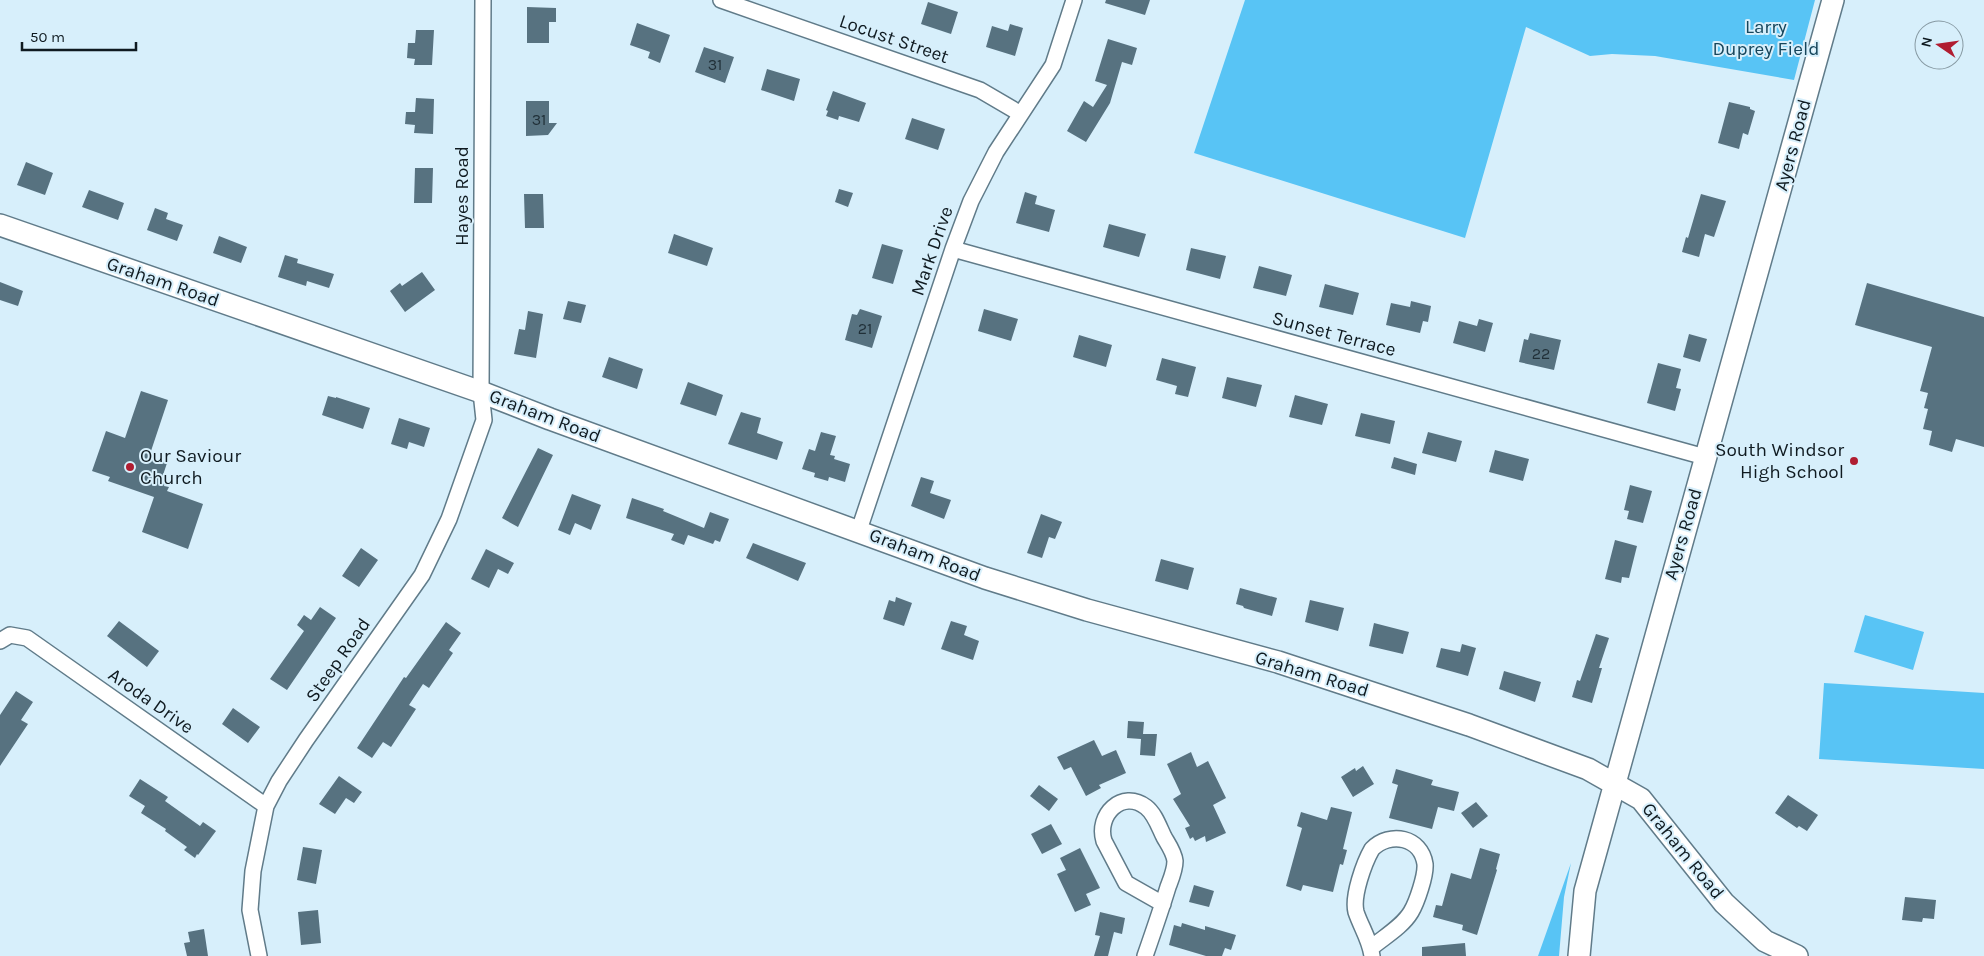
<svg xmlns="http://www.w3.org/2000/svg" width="1984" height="956" viewBox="0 0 1984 956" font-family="Karla,sans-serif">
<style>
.green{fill:#58c4f5}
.building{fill:#577280}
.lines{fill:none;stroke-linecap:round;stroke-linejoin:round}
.street-casing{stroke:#607b89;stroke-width:18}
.secondary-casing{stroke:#607b89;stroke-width:24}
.street{stroke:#fff;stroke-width:15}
.secondary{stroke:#fff;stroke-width:21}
.poi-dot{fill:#b01d31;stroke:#d7effb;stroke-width:2}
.labels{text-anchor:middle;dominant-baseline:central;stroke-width:4;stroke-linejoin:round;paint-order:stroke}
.number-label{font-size:16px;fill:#213038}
.park-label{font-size:19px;fill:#15455b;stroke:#d7effb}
.street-label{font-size:19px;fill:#0f1a20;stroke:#d7effb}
.poi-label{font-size:19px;fill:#0f1a20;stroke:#d7effb;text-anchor:end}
</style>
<rect width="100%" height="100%" fill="#d7effb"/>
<path class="green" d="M1245,0H1815L1794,80L1655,56L1612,54L1590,56L1526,27L1465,238L1194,153Z
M1865,615L1924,632L1913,670L1854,652Z
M1824,683L1984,693V769L1819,759Z
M1571,863L1564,897L1559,956H1538Z"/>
<path class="building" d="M1106,0H1150L1145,15L1105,3Z
M928,2L958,12L951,34L921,24Z
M527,7L556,8V22H549V43H527Z
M637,23L670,35L660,63L648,58L650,52L630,45Z
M1010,24L1023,28L1015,56L986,47L992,26L1008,31Z
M416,30H434L432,65H414L415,59L407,58L408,43H415Z
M1108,39L1137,48L1132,65L1122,62L1110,103L1086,142L1067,131L1084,101L1093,107L1107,85L1095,81Z
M704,47L734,57L725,83L695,72Z
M767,69L800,79L794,101L761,90Z
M833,91L866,103L859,122L839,116L838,120L826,116L828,111L826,110Z
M416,98L434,99L433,134L414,133L415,125L405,124L406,112H415Z
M526,101H549V123H557L548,135L526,136Z
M1729,102L1750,107V109L1755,111L1748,135L1743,133L1739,149L1718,143Z
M912,118L945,129L938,150L905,139Z
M26,162L53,173L45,195L17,185Z
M415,168H433L432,203H414Z
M839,189L853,193L848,207L835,202Z
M89,190L124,203L118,220L82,207Z
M1025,192L1037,196L1035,204L1055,210L1049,232L1016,223Z
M524,194H543L544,228H525Z
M1701,194L1726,201L1714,237L1705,234L1699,257L1682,252L1686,237L1688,238Z
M155,208L168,213L166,219L183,225L177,241L147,230Z
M1109,224L1146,234L1139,257L1103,247Z
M674,234L713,248L707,266L668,253Z
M219,236L247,247L241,263L213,253Z
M882,244L903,250L893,284L872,278Z
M1191,248L1226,256L1220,279L1186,270Z
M285,255L298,259L297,263L334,274L329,288L307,281L306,286L278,277Z
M1259,266L1292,275L1286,296L1253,288Z
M422,272L435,290L405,312L390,291L400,283L402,286Z
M0,282L23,291L18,306L0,300Z
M1867,283L1984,317V447L1956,439L1952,452L1929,445L1932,431L1923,429L1928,409L1924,408L1928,393L1920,391L1932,347L1855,325Z
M1325,284L1359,293L1353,315L1319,307Z
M568,301L586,305L581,323L563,319Z
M1411,301L1431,306L1428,322L1423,321L1420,333L1386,325L1391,303L1410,307Z
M860,309L882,316L872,348L845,340L852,314L857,315Z
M984,309L1018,319L1011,341L978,331Z
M528,311L543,314L536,358L514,354L519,329L525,330Z
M1479,319L1493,323L1485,352L1453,343L1459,321L1477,326Z
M1530,333L1561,340L1554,370L1519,362L1524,339L1528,340Z
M1689,334L1707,339L1700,362L1683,357Z
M1079,335L1112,345L1106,367L1073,357Z
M609,357L643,369L637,389L602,377Z
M1162,358L1196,367L1188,397L1175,394L1177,386L1156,380Z
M1658,363L1681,369L1676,388L1681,389L1675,411L1647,403Z
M1227,377L1262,385L1256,407L1222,398Z
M688,382L723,395L716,416L680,404Z
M141,391L168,400L149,457L167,463L162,478L166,479L164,486L169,487L167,491L203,504L188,549L142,532L154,497L108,481L110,477L92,471L106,431L125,438Z
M1295,395L1328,404L1322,425L1289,417Z
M328,396L336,398V397L370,408L363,429L322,415Z
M741,412L761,418L757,433L783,442L777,460L728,444Z
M1361,413L1395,421L1390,444L1355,436Z
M399,418L430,428L424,447L409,442L407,449L391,444Z
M821,432L836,436L830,455L835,456L834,459L850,464L845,482L829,477L828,481L814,477L815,473L802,469L809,449L815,451Z
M1428,432L1462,441L1456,462L1422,453Z
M538,448L553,455L518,527L502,518Z
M1495,450L1529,459L1523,481L1489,472Z
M1394,457L1417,464L1415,475L1391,468Z
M921,477L934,481L930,493L951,500L944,519L911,506Z
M1630,485L1652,491L1643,523L1627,519L1629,511L1624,510Z
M572,494L601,505L591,530L575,523L570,535L558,530Z
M632,498L664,509L663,511L704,528L710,512L729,519L720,542L715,540L713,544L688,535L684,545L671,540L674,534L626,518Z
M1041,514L1062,522L1055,539L1049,537L1042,558L1027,553Z
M1615,540L1637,546L1629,578L1622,577L1621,583L1605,579Z
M753,543L806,563L798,581L746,558Z
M361,548L378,560L359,587L342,576Z
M486,549L514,563L508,574L498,569L489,588L471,579Z
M1161,559L1194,568L1188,590L1155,581Z
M1240,588L1277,598L1272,616L1244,608L1243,606L1236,604Z
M896,597L912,603L904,626L883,619L889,600L895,602Z
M1310,600L1344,608L1338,631L1305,622Z
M320,607L336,618L287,690L270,679L304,631L297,625L304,615L311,620Z
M119,621L159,651L147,667L107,636Z
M951,621L967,626L964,635L979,641L973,660L941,649Z
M446,622L461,633L449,650L453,653L429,688L423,684L409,705L416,709L391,747L383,742L372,758L357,748L404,677L406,678Z
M1374,623L1409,632L1403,654L1369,646Z
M1596,634L1609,638L1599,668H1602L1592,703L1572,697L1577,680L1580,681Z
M1462,644L1476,648L1468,676L1436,667L1441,648L1460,652Z
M1504,671L1541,682L1535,702L1499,689Z
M16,691L33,702L21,720L28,724L0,766V715Z
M233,708L260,727L248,743L222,724Z
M1128,721L1144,722L1143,734H1157L1155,756L1140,755L1141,739L1127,738Z
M1094,740L1102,756L1116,750L1126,773L1099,785L1101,788L1086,796L1071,767L1064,770L1057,757Z
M1191,752L1197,767L1208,761L1226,798L1213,805L1226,833L1206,842L1205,836L1195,841L1193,837L1190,839L1185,828L1190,826L1173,799L1181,794L1167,764Z
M1363,766L1374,784L1353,797L1341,777L1355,768L1356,771Z
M1396,769L1433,780L1431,785L1459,792L1454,811L1438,807L1432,829L1389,818L1398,785L1392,783Z
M339,776L362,792L354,803L346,798L335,814L319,804Z
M140,779L168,797L165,801L200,826L203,822L216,831L198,855L197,854L195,858L184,850L187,847L165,831L166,829L141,813L145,806L129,796Z
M1039,785L1058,799L1049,811L1030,796Z
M1788,795L1818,815L1807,831L1799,826L1797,828L1775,813Z
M1476,802L1488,816L1473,828L1461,813Z
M1331,807L1352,812L1343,849L1347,850L1343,865L1340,864L1333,892L1303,885L1301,891L1286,886L1302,828L1297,826L1301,812L1327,820Z
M1051,824L1062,844L1042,854L1031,834Z
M303,847L322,850L316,884L297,880Z
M1080,848L1100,888L1086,894L1091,905L1075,912L1057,874L1066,870L1060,858Z
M1480,848L1500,854L1496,869L1497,870L1477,935L1462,930L1463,925L1433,917L1436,905L1442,906L1451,873L1471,879Z
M1194,885L1214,891L1209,907L1189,902Z
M1905,897L1936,900L1934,919L1923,918L1922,922L1902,920Z
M318,910L321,943L301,945L298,912Z
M1100,912L1125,918L1122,934L1114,932L1108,956H1094L1100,936L1095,935Z
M1182,923L1205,930V926L1236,935L1231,950L1225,948L1222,956H1206L1169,945L1174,925L1181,927Z
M204,929L208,956H187L184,943L190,942L188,932Z
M1465,943L1466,956H1422V947Z"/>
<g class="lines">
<g class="street-casing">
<path id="street" d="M721,0L980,90L1021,114
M953,249L1705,457
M859,530L953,249L971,201L996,152L1053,65L1074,0
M0,641L10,635L27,638L266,806
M1371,948C1384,937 1402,927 1411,912C1417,902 1426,875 1425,864C1421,837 1390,831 1372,849C1364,863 1352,896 1356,912C1361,927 1370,940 1372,956
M259,956L250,910L253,871L266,806L279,781L306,740L422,575L449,519L484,420L481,392L483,0
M1145,956C1153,933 1161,910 1168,887C1171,879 1175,870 1175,861C1174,852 1168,844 1164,837C1159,827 1155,814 1146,807C1122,789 1096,815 1104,841L1126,883L1163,904"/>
</g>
<g class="secondary-casing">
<path id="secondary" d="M0,225L481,392L550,419L985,578L1087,610L1278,662L1469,725L1588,769L1641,799L1724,903L1765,941L1797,956
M1579,956L1585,891L1833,0"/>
</g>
<use href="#street" class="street"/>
<use href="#secondary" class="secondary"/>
</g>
<g class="poi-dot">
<circle cx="1854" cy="461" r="5"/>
<circle cx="130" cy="467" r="5"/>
</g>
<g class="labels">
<g class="number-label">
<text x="715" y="64">31</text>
<text x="539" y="119">31</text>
<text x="865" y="328">21</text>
<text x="1541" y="353">22</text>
</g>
<g class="park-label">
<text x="1766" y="27">Larry<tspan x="1766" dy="22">Duprey Field</tspan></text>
</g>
<g class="street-label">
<text transform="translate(894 39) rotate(19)">Locust Street</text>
<text transform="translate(1793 145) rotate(-75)">Ayers Road</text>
<text transform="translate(462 196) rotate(-90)">Hayes Road</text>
<text transform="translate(932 251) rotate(-71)">Mark Drive</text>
<text transform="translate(163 282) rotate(19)">Graham Road</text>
<text transform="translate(1334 334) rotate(15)">Sunset Terrace</text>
<text transform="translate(545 416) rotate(21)">Graham Road</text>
<text transform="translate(1683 534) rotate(-74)">Ayers Road</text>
<text transform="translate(925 555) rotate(21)">Graham Road</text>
<text transform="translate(338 660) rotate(-55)">Steep Road</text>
<text transform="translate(1312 674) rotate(17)">Graham Road</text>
<text transform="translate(151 701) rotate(35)">Aroda Drive</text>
<text transform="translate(1683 851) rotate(51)">Graham Road</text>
</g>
<g class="poi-label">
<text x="1844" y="450">South Windsor<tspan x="1844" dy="22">High School</tspan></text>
<text x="140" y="456" text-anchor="start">Our Saviour<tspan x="140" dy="22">Church</tspan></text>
</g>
</g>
<g transform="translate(1939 45) rotate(283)"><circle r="24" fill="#d7effb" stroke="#879aa3"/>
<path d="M0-4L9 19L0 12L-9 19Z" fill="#b01d31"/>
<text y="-8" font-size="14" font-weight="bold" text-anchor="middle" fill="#0f1a20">N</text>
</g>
<path d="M22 42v8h114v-8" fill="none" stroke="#0f1a20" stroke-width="2.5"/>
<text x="30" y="42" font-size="15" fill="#0f1a20" stroke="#d7effb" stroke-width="4" paint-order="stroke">50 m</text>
</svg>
